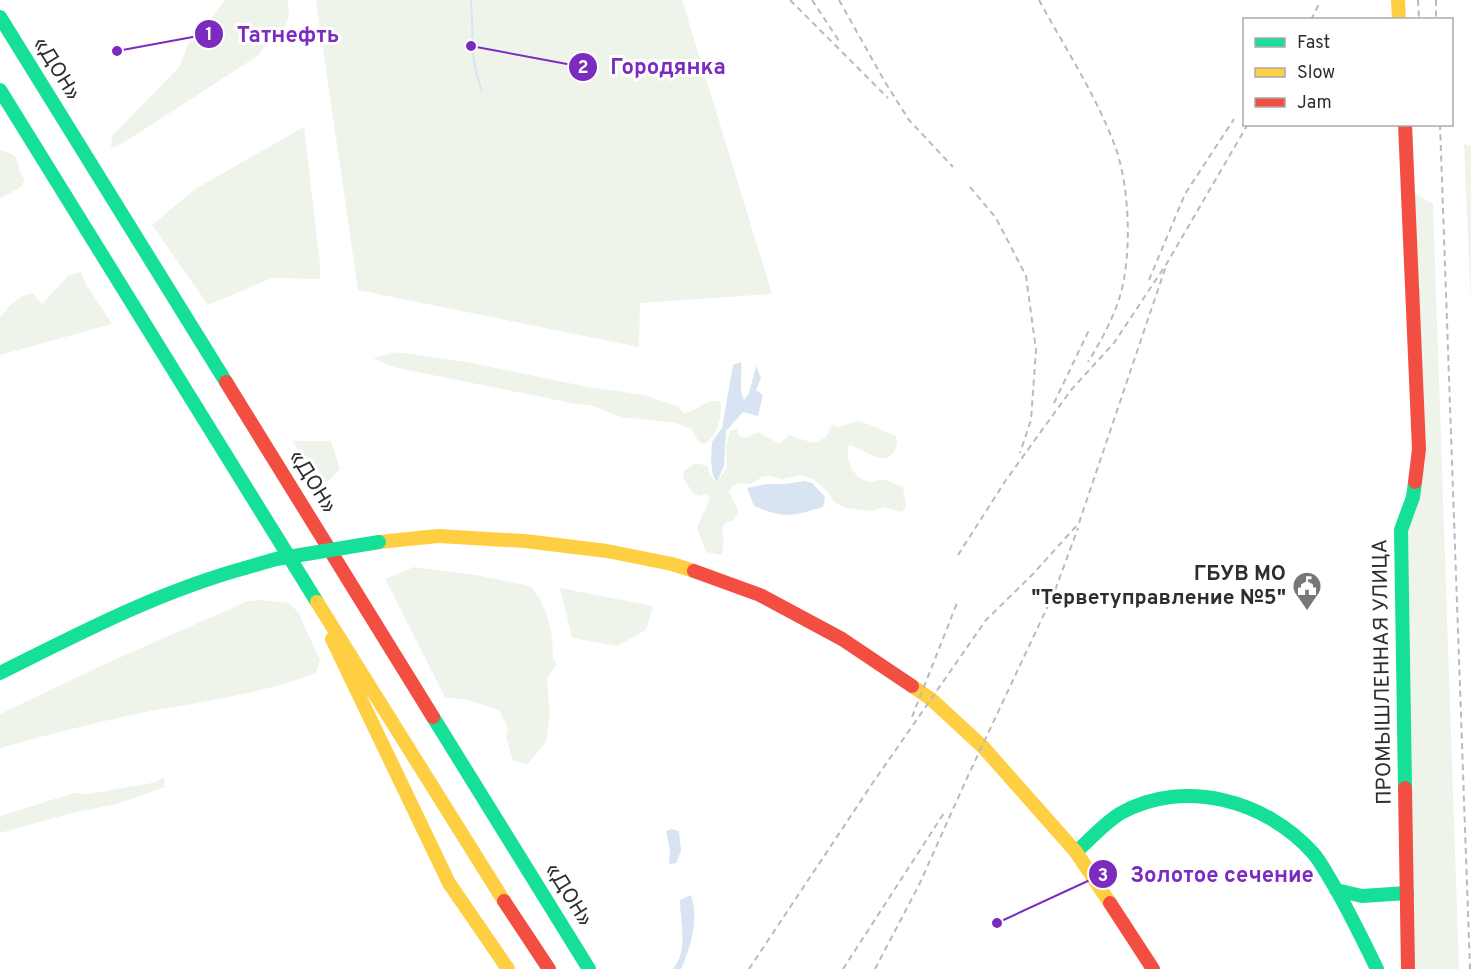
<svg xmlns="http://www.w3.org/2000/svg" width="1471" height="969" viewBox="0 0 1471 969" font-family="Overpass,sans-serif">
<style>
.green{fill:#eff4eb}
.water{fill:#d8e4f1}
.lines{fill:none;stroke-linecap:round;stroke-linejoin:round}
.stream{stroke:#d8e4f1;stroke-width:2}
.fast{stroke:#16e098;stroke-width:14}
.slow{stroke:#ffcf43;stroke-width:14}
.jam{stroke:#f24e42;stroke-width:14}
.rail{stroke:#bababa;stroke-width:2;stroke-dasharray:6 4.5;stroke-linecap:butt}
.fast-bridge{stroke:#16e098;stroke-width:14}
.labels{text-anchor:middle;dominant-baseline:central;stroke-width:6;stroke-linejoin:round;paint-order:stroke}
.street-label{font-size:21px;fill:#2e2e2e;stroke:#fff}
.poi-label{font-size:21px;font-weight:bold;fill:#2e2e2e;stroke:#fff;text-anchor:end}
.leader{fill:none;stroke:#7b2cbf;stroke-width:2}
.callout-dot{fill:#7b2cbf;stroke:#fff;stroke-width:2}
.mark-label{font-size:18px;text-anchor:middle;font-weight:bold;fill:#fff}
.callout-label{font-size:22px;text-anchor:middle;font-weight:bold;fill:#7b2cbf;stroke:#fff;stroke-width:6;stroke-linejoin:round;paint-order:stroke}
</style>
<rect width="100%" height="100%" fill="#fff"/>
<path class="green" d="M225,0H288L289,14L286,26L273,33L259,55L123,143L111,148L112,136L180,66L189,42L196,39Z
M316,0H682L772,294L640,303L639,347L358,290Z
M304,127L320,264V279L272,278L208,305L152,225L195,189Z
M1464,144L1471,146V307Z
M0,150C27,157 12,164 25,180L22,186L0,199Z
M1414,193L1433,204L1459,969H1414L1406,531L1416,481Z
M81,272L86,284L112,324L0,355V317C12,304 15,297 33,293L42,304L69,275Z
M397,352L467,362L588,387L645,395L679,407L683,413C699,412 706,396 721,402C721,418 719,434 705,444L699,442L691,429L676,423L622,417L589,405L576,404L393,367L373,358Z
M857,421C871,423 883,432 896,436C898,442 897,444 895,450C884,470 862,447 849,445C844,459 853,479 870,482C875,482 880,479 884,480C890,481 897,485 903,487L906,507L902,512L884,507L872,511L846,508L834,502L827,491L813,479L801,475L782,479L769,476L762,477L751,484L738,483L732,487L729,492L738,510C736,519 734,521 725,523L722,529L724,542L722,555L706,552L697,528L710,498L705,494L699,496L693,493L683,478L684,471L695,463L708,466L709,473L716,483L727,467L726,447L730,431L737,429L739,435L745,438L758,432L780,444L789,435L813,443L825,438L832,425L839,427Z
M293,441H331L340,469L329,481L316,482Z
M414,567L476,575L531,586C549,611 553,630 553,660L557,664L547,679L550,715L546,742L528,764L513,761L506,737L508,728L499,710L468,700L445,697L385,579Z
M560,588L653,606L646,630L617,646L572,638Z
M261,600L289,603L298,612L320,660L316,673C265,693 210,700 156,710C104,720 51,734 0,748V714L105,664L248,601Z
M164,778L165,787L117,804L72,813L0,833V816L74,793L87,794L152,783Z"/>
<path class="water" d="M741,362C743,374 738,390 744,400L749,393L756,366L761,378L756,390L763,395L758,416L743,412L726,431L724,466L717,482L713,476L711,460L712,442L722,428L733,365Z
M804,481L812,483L825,497L823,507C792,516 785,519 754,506L747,488L766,484H785Z
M672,829L679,831L681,851L676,863L669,864L670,851L666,831Z
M691,895C699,919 691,947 681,969H673C689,950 680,923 680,900Z"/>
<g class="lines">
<path class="stream" d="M471,0C474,35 469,57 482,91"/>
<path class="fast" d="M0,17L226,382
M0,90L317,602
M0,673C80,633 158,592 245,568
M433,717L589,969
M1405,788L1401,530L1413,497L1415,482
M1076,852C1091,839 1104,823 1121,813C1184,778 1266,800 1313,853C1321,862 1326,873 1333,884C1349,911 1363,940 1377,969
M1336,890L1362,896L1407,893"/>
<path class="slow" d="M1398,0L1399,20
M379,542L438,536L525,541L607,551L672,564L694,571
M317,602L504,901
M332,639L449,883L508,969
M912,686L931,699L983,747L1076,852L1110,903"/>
<path class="jam" d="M1405,124L1419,449L1415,482
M226,382L433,717
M694,571L760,595L842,639L912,686
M1405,788L1408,969
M504,901L549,969
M1110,903L1153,969"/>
<path class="rail" d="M790,0L888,98
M812,0L839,41
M839,0L885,82L909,120L953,167
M1039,0C1065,48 1096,95 1115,146C1130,187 1132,255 1120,296C1113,319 1101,341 1088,362
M1418,0L1419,20
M1436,0V20
M1311,20L1320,2
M1440,124L1470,969
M970,187L996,218L1026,276L1036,350L1031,420L1020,453
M1149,280L1185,194L1234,119
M1054,403L1090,328
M958,555L1006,480L1071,390L1114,343L1167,263L1248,124
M912,717L957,603
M749,969L872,784L986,620L1033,574L1079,523L1167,263
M843,969L944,813
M875,969L919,885L967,778L1054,593L1078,528"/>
<path class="fast-bridge" d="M245,568L276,559L379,542"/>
</g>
<defs>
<g id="civic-pin" transform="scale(1.5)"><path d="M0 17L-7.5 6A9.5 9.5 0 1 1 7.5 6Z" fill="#777" stroke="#fff"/><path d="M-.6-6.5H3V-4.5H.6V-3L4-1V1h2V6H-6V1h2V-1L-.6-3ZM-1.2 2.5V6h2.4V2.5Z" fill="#fff"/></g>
</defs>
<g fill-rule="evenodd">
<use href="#civic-pin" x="1307" y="586"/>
</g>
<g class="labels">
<g class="street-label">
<text transform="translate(56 69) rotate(58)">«ДОН»</text>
<text transform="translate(312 482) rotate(58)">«ДОН»</text>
<text transform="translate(1383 672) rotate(-91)">ПРОМЫШЛЕННАЯ УЛИЦА</text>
<text transform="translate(568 895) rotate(58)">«ДОН»</text>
</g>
<g class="poi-label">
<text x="1286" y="574">ГБУВ МО<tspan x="1286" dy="24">"Терветуправление №5"</tspan></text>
</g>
</g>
<path class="leader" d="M117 51L209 34M471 46L583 67M997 923L1103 874"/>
<g class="callout-dot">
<circle cx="117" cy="51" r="6"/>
<circle cx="471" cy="46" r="6"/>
<circle cx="997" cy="923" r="6"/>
<circle cx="209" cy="34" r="15"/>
<circle cx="583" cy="67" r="15"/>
<circle cx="1103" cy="874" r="15"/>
</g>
<g class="mark-label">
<text x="209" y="40">1</text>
<text x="583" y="73">2</text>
<text x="1103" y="881">3</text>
</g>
<g class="callout-label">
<text x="288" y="42">Татнефть</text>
<text x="668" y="74">Городянка</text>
<text x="1222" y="882">Золотое сечение</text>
</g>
<rect x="1243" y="18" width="210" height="108" fill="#ffffff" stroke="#ababab" stroke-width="1.5"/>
<rect x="1255" y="38" width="30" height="9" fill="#16e098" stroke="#ababab" stroke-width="1.5"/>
<text x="1297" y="48" font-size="18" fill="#2e2e2e">Fast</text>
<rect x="1255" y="68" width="30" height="9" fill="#ffcf43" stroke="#ababab" stroke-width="1.5"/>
<text x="1297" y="78" font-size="18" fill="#2e2e2e">Slow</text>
<rect x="1255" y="98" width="30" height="9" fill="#f24e42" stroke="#ababab" stroke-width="1.5"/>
<text x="1297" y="108" font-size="18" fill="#2e2e2e">Jam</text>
</svg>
